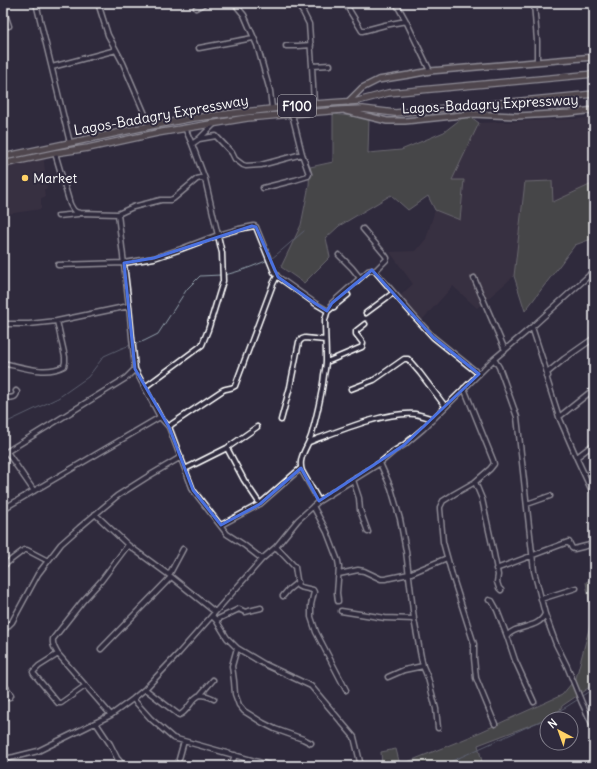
<svg xmlns="http://www.w3.org/2000/svg" width="597" height="769" viewBox="0 0 597 769" font-family="Delius,sans-serif">
<style>
.built{fill:#423847}
.green{fill:#626759;stroke:#b0b3ac}
.lines{fill:none;stroke-linecap:round;stroke-linejoin:round}
.stream{stroke:#93a1ac;stroke-width:1}
.minor-casing{stroke:#fff;stroke-width:7}
.major-casing{stroke:#fff;stroke-width:8}
.highway-casing{stroke:#fff;stroke-width:8}
.minor{stroke:#2f2a3d;stroke-width:4}
.major{stroke:#756964;stroke-width:5}
.highway{stroke:#756964;stroke-width:5.5}
.marked{fill:none;stroke:#4a71e0;stroke-width:3;stroke-linejoin:round}
.poi-dot{fill:#ffd166;stroke:#2f2a3d;stroke-width:1.5}
.labels{text-anchor:middle;dominant-baseline:central;stroke-width:4;stroke-linejoin:round;paint-order:stroke}
.shield{fill:#2f2a3d;stroke:#c1bfc5;stroke-width:1}
.shield-label{font-size:13px;font-weight:bold;fill:#fff}
.street-label{font-size:14px;fill:#fff;stroke:#2f2a3d}
.poi-label{font-size:14px;fill:#fff;stroke:#2f2a3d;text-anchor:start}
</style>
<rect width="100%" height="100%" fill="#2f2a3d"/>
<filter id="ink" filterUnits="userSpaceOnUse"><feTurbulence type="fractalNoise" baseFrequency=".025" numOctaves="2"/><feDisplacementMap in="SourceGraphic" scale="8" xChannelSelector="R" yChannelSelector="G"/><feConvolveMatrix kernelMatrix="1 2 1 2 8 2 1 2 1" color-interpolation-filters="sRGB"/></filter>
<g filter="url(#ink)">
<path class="built" d="M594,118V183L553,202L525,182L514,276L477,308L453,286L421,321L400,296L413,284L390,252L416,251L426,239L435,210L459,220L464,180H452L479,123Z
M43,154L47,189H44L45,197L41,198V209L7,214L3,197V167Z"/>
<path class="green" d="M333,114L369,118L368,153L401,150L444,132L467,114L479,123L452,180H464L460,220L435,210L428,196L408,210L391,195L339,226L326,238L330,257L304,283L281,267L301,225L309,185L310,167L333,162Z
M552,181L553,202L594,183V238L575,245L525,311L514,276L525,182Z
M594,578V684L562,706L557,715L478,745L483,766H382L381,752L396,749L400,765L467,738L562,695L576,678L592,618L586,582Z"/>
<g class="lines">
<path class="stream" d="M271,259L282,250L304,231
M224,275C239,272 254,266 268,260
M134,344L144,341L158,334L187,289L200,276L221,275
M3,424L58,398L88,377L104,356L122,348L131,345
M582,696L594,688
M441,766L538,722L566,707L577,700"/>
<g class="minor-casing">
<path id="minor" d="M36,3L70,143
M98,3L108,35L123,63L150,126
M234,3L244,15L257,45L270,91L272,108
M296,3L303,12L309,24L312,66L330,65
M345,3L362,31L366,30L385,25L406,21
M396,3L406,21L430,71
M534,3L537,41V62
M3,8L9,26
M196,8L205,3
M286,46H298L311,45
M199,48L253,38
M312,66L314,104
M52,67L116,50
M199,139L216,136L232,153L235,159L243,165L246,166L261,165L302,154
M192,144L199,139L214,124
M55,153L70,204C73,210 74,212 80,213L118,214L133,207L161,200H170L173,199L197,179L201,178L205,179
M263,188L295,180L308,176L309,174L302,154L292,114
M118,214L129,306L135,369L160,417L169,427L193,490L227,534L244,545L262,559
M58,216L78,214
M339,255L352,268L360,278
M58,265L124,263L154,258L181,249L218,235L239,229L254,226L256,227L274,272L278,277L316,304L328,311
M375,271L412,314L433,337L479,374
M590,274L594,283
M474,278L505,350
M334,307L332,304V303L368,271L372,270L375,271L386,260L387,258L385,255L363,229
M366,313L393,293
M3,324H29L57,321L129,306
M532,327L547,373L548,376H546L559,417L578,461L591,489L594,492
M494,359L499,367L502,375L517,417L534,571L545,614L556,644L567,666L582,703L594,728
M326,361H329L362,347L363,343L356,334V331L365,324
M3,363C22,367 46,376 64,366L65,362V357L57,321
M547,373L564,359L594,338
M145,387L202,345L208,330L223,281L222,253L205,179L192,144L185,128
M464,388L493,460L494,464L490,469L475,482L454,494L443,501L440,507V509L443,542L452,575L474,644V658L476,678L495,724
M351,389L374,380L404,359H408L420,373L445,406
M3,398C8,397 16,400 17,392L16,391
M559,417L594,389
M281,420L290,387L299,342L302,339L305,338L325,340
M169,427L172,424L223,390C227,388 231,389 235,386L273,284L276,278L278,277
M309,442C339,431 383,412 415,414C421,415 427,417 433,419
M227,448L244,480L260,504
M7,452L34,491
M3,454L126,378L135,369
M577,457L594,444
M380,463L391,488L400,519L406,551L414,619L421,657L423,666L428,678L436,709L438,728
M185,469L227,448L257,427
M353,480L359,498L360,510L368,532
M475,482L482,499L493,549L498,575L497,582L499,588L501,590
M319,501L302,471C297,457 309,446 312,433C317,414 322,395 324,375C325,370 326,365 326,360C326,347 325,333 325,320L327,313L328,311L348,295
M527,504L550,496
M313,506L327,532L338,561L339,567L337,593L338,601
M3,509L160,417
M95,514L128,545L169,575L215,612
M221,525L260,504L301,468
M276,547L295,567L298,586L300,587L313,590L314,592L311,605V617L316,632L346,690
M3,566L24,550H27L48,561
M496,569L568,542H569L572,548L574,549L590,545L594,542
M339,574L358,570L364,571L381,579H385L409,574L447,558
M169,575L183,549
M283,596L288,590L298,582
M541,599L576,588
M489,600L492,601L497,610L507,636L515,660L534,702
M341,611L385,618L414,619
M212,616L216,620L227,638L237,648L264,664L311,686L354,737L361,766
M216,620L239,609L245,612L261,608
M3,631L12,622L38,574L61,544L79,528L117,496L147,477L181,457
M507,636C516,624 538,630 545,614
M237,648L232,666L234,681L235,694L239,705L244,711L263,723L275,729L303,739L311,743
M101,649L171,577
M58,654L39,666L33,672L34,674L58,703H61L85,686
M388,677L404,670L423,666
M3,683L11,695L10,697L3,699
M145,689L179,715C188,713 192,696 201,695C205,695 210,697 214,699
M200,695L213,680
M133,699L151,719L173,738L273,766
M111,715L58,654C55,649 52,645 53,639L82,602L101,581L128,545
M96,723L110,744L117,758L124,766
M3,759L14,757L38,751L111,715L133,699L145,689L179,653L262,559L276,547L298,520L319,501L380,463L394,451L404,445L423,429L494,359L532,327L594,271
M179,759L184,741
M231,766L235,755
M582,766L594,763"/>
</g>
<g class="major-casing">
<path id="major" d="M348,102L362,88L378,80L409,75L430,71L594,57
M346,111L387,121H405L472,114L517,116L570,113L594,110"/>
</g>
<g class="highway-casing">
<path id="highway" d="M3,157L150,126L193,118L314,104L358,101L388,93L594,74
M3,164L55,153L88,148L157,133L247,118L341,110L363,109L395,113L594,94"/>
</g>
<use href="#minor" class="minor"/>
<use href="#major" class="major"/>
<use href="#highway" class="highway"/>
</g>
</g>
<path d="M0 0H597V769H0ZM252,226L256,227L278,277L316,304L327,311L332,303L372,270L433,337L479,374L404,445L319,501L301,468L260,504L221,525L193,490L169,427L135,369L124,263L154,258Z" fill="#2f2a3d" fill-opacity=".55" fill-rule="evenodd"/>
<path class="marked" d="M252,226L256,227L278,277L316,304L327,311L332,303L372,270L433,337L479,374L404,445L319,501L301,468L260,504L221,525L193,490L169,427L135,369L124,263L154,258Z"/>
<circle class="poi-dot" cx="25" cy="178" r="4"/>
<g class="labels">
<rect class="shield" x="278" y="95" width="38" height="22" rx="3"/>
<g class="shield-label">
<text x="297" y="106">F100</text>
</g>
<g class="street-label">
<text transform="translate(490 104) rotate(-3)">Lagos-Badagry Expressway</text>
<text transform="translate(161 115) rotate(-10)">Lagos-Badagry Expressway</text>
</g>
<g class="poi-label">
<text x="33" y="178">Market</text>
</g>
</g>
<rect width="597" height="769" fill="none" stroke="#2f2a3d" stroke-width="16"/>
<rect x="8" y="8" width="581" height="753" fill="none" stroke="#fff" stroke-width="1.5" filter="url(#ink)"/>
<g transform="translate(559 731) rotate(319)"><circle r="19" fill="#2f2a3d" stroke="#827f8b"/>
<path d="M0-3L7 15L0 10L-7 15Z" fill="#ffd166"/>
<text y="-6" font-size="11" font-weight="bold" text-anchor="middle" fill="#ffffff">N</text>
</g>
</svg>
